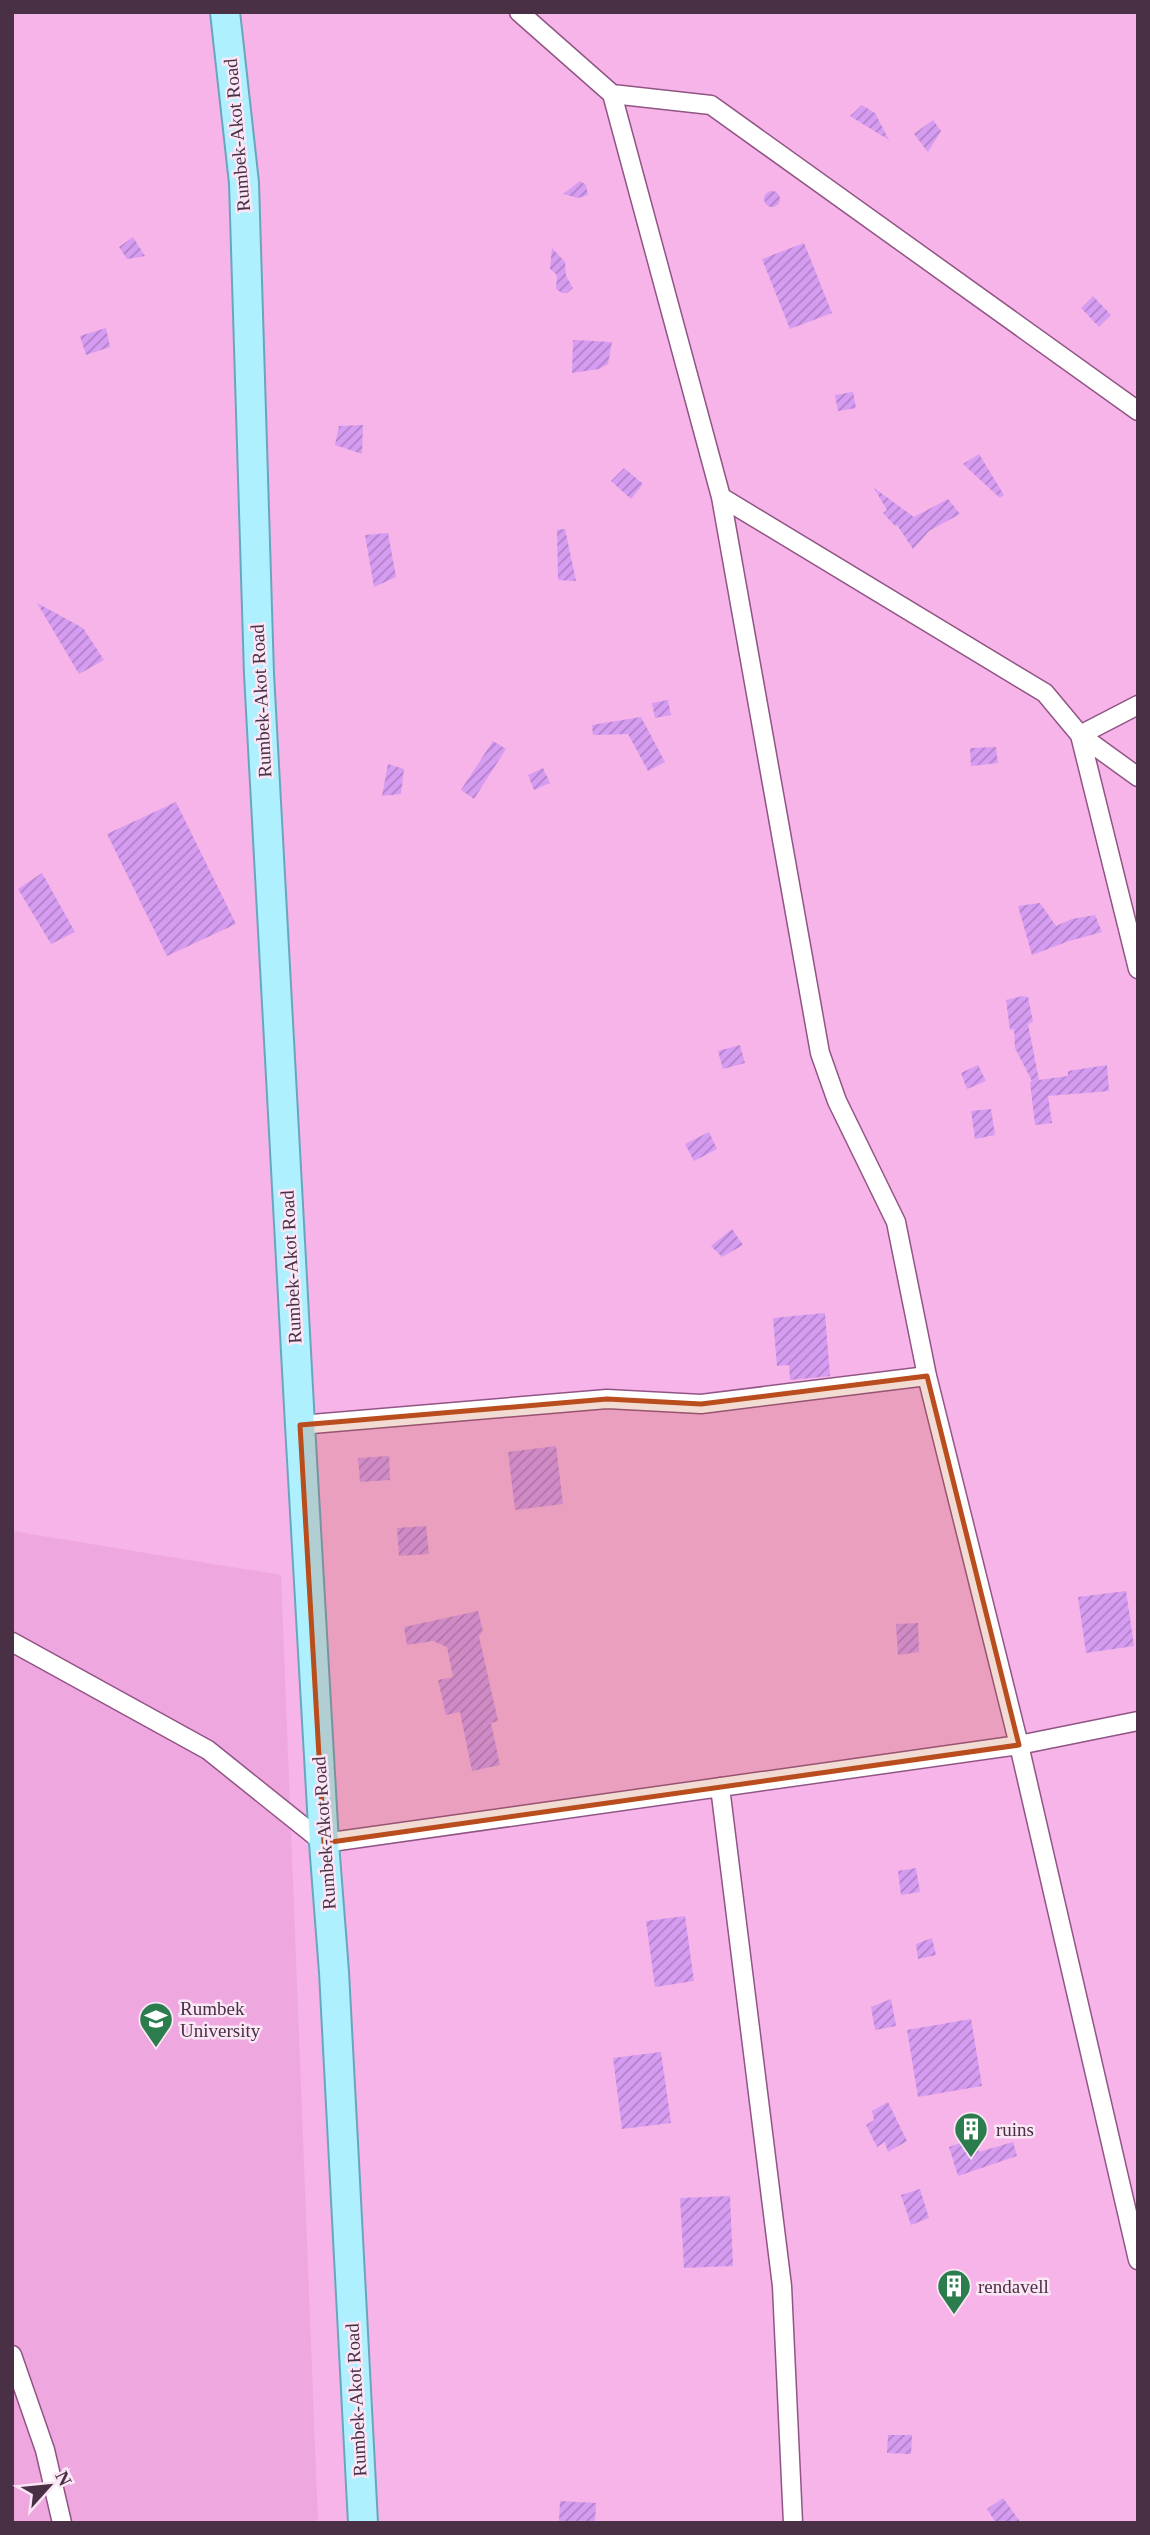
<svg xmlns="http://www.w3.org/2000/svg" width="1150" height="2535" viewBox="0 0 1150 2535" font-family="Georgia,serif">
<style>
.built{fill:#efa7e0}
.building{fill:url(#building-hatch)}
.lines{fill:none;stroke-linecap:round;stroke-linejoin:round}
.street-casing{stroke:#905585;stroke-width:21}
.primary-casing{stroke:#69a6be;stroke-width:32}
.street{stroke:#fff;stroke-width:18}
.primary{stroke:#aff0ff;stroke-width:28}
.marked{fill:#b94d1d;fill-opacity:0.2;stroke:#b94d1d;stroke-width:5;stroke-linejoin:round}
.labels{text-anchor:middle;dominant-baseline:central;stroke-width:5;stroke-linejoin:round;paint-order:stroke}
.street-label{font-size:19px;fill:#4a3045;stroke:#fbe6f6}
.poi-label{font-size:19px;fill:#4a3045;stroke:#fbe6f6;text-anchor:start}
</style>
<defs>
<pattern id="building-hatch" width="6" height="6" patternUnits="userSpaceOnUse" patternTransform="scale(1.75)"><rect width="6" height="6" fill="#d69cf2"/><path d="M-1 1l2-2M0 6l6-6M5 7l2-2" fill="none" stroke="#b080c6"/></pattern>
</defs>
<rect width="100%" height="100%" fill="#f7b4e8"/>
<path class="built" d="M12,1531L281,1575L318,2523H12Z"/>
<path class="building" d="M862,105L875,113L889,140L850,116Z
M933,120L941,131L928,152L914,134Z
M580,181L586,185L588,195L578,198L563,194Z
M764 199a8 8 0 1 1 16 0a8 8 0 1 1-16 0Z
M133,237L145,256L127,259L119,247Z
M804,243L832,313L790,329L762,259Z
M552,248L565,262L566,276L573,288L567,293H562L556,289L557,275L550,269Z
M1093,296L1111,315L1099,327L1081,308Z
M106,328L110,347L86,355L80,336Z
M573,340L612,342L608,364L599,369L572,373Z
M853,392L856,408L838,411L835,395Z
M363,425L362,454L335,445L339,426Z
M979,454L1004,495L1000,498L963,464Z
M624,468L643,484L631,499L611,481Z
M874,488L914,517L948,499L960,514L929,531L913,549L897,525L895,526L883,513L887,510Z
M565,529L576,581L558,580L557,530Z
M388,533L396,577L374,587L365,535Z
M37,603L83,628L104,660L79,674Z
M668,700L671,715L655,718L652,703Z
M641,717L665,762L648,771L628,734L593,735L592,725Z
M493,741L506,749L474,799L461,790Z
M996,747L998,763L971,766L970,748Z
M388,764L404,769L401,794L382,796Z
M543,768L550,783L534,790L528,775Z
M176,802L236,924L167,956L107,834Z
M42,873L75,932L51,944L18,889Z
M1040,903L1056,926L1072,919L1095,915L1102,932L1069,941L1032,955L1018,906Z
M1022,996L1028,997L1033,1022L1028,1024L1039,1080L1068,1076V1071L1107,1065L1109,1091L1048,1096L1052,1123L1035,1125L1030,1082L1032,1081L1015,1048L1014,1029L1010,1030L1006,1000Z
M740,1045L745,1063L723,1069L718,1051Z
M978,1065L986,1081L967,1089L961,1073Z
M991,1109L995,1135L975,1139L971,1111Z
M709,1132L717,1149L694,1161L685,1144Z
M732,1229L743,1245L722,1257L711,1246Z
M825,1313L830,1376L790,1380L789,1365L777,1366L773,1318Z
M556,1446L563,1504L515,1510L508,1452Z
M389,1456L390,1480L360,1482L358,1458Z
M426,1526L429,1554L399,1556L397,1528Z
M1126,1591L1134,1646L1086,1653L1078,1597Z
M478,1611L483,1631L479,1636L498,1721L491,1723L500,1765L472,1771L460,1712L446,1715L438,1680L453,1677L447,1647L433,1641L407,1645L404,1627Z
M918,1623L919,1652L898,1655L896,1624Z
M916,1868L920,1892L901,1895L898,1871Z
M685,1916L694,1981L655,1987L646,1921Z
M932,1938L936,1955L918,1959L916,1944Z
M891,1999L896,2026L875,2030L871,2007Z
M971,2019L982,2086L918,2097L907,2030Z
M661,2052L671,2123L622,2129L613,2058Z
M888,2102L907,2141L888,2152L885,2142L877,2147L866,2125L874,2120L872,2111Z
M975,2138L979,2152L1013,2142L1017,2156L958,2176L949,2147Z
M920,2189L929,2218L911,2225L901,2195Z
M730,2196L733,2266L684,2268L680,2198Z
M888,2435H912L911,2454L887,2453Z
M1003,2498L1021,2523H996L987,2509Z
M560,2501L596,2503L595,2523H559Z"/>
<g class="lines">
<g class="street-casing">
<path id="street" d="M519,12L612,94L721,497L820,1053L837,1101L896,1222L927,1376L1019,1745L1138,2260
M612,94L711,105L1138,411
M721,497L1045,693L1080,735L1138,777
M1138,705L1080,735L1138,969
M300,1425L607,1399L701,1404L927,1376
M12,1642L208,1750L324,1843L1019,1745L1138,1721
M720,1787L782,2286L793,2523
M12,2355L45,2450L62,2523"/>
</g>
<g class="primary-casing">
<path id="primary" d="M225,12L244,183L259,674L300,1425L324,1843L334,1972L363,2523"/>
</g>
<use href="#street" class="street"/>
<use href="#primary" class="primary"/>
</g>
<path class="marked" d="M927,1376L1019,1745L324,1843L300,1425L607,1399L701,1404Z"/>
<defs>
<g id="university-pin" transform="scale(1.75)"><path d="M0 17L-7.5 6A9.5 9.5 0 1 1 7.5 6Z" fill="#2c7d4e" stroke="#fbe6f6"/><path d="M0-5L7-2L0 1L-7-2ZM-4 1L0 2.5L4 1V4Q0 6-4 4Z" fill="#fff"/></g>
<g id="building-pin" transform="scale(1.75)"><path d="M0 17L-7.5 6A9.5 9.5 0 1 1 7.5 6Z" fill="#2c7d4e" stroke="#fbe6f6"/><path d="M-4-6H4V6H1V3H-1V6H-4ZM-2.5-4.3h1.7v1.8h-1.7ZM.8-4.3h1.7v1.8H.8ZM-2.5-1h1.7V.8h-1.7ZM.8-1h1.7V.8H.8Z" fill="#fff"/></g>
</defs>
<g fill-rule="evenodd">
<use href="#university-pin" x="156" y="2019"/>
<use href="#building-pin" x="971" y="2129"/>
<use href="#building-pin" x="954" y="2286"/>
</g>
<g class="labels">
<g class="street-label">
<text transform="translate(237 135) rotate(-95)">Rumbek-Akot Road</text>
<text transform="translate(261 701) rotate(-93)">Rumbek-Akot Road</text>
<text transform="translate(291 1267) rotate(-93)">Rumbek-Akot Road</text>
<text transform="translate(324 1833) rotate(-94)">Rumbek-Akot Road</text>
<text transform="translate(356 2400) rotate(-93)">Rumbek-Akot Road</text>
</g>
<g class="poi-label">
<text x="180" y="2008">Rumbek<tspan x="180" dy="22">University</tspan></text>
<text x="996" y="2129">ruins</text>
<text x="978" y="2286">rendavell</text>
</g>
</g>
<rect width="1150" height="2535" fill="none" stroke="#4a3045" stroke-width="28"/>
<g transform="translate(49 2486) rotate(63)" stroke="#fbe6f6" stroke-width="5" paint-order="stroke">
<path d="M0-5L12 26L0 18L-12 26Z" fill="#4a3045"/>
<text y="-10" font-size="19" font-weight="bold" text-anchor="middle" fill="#4a3045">N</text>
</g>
</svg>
